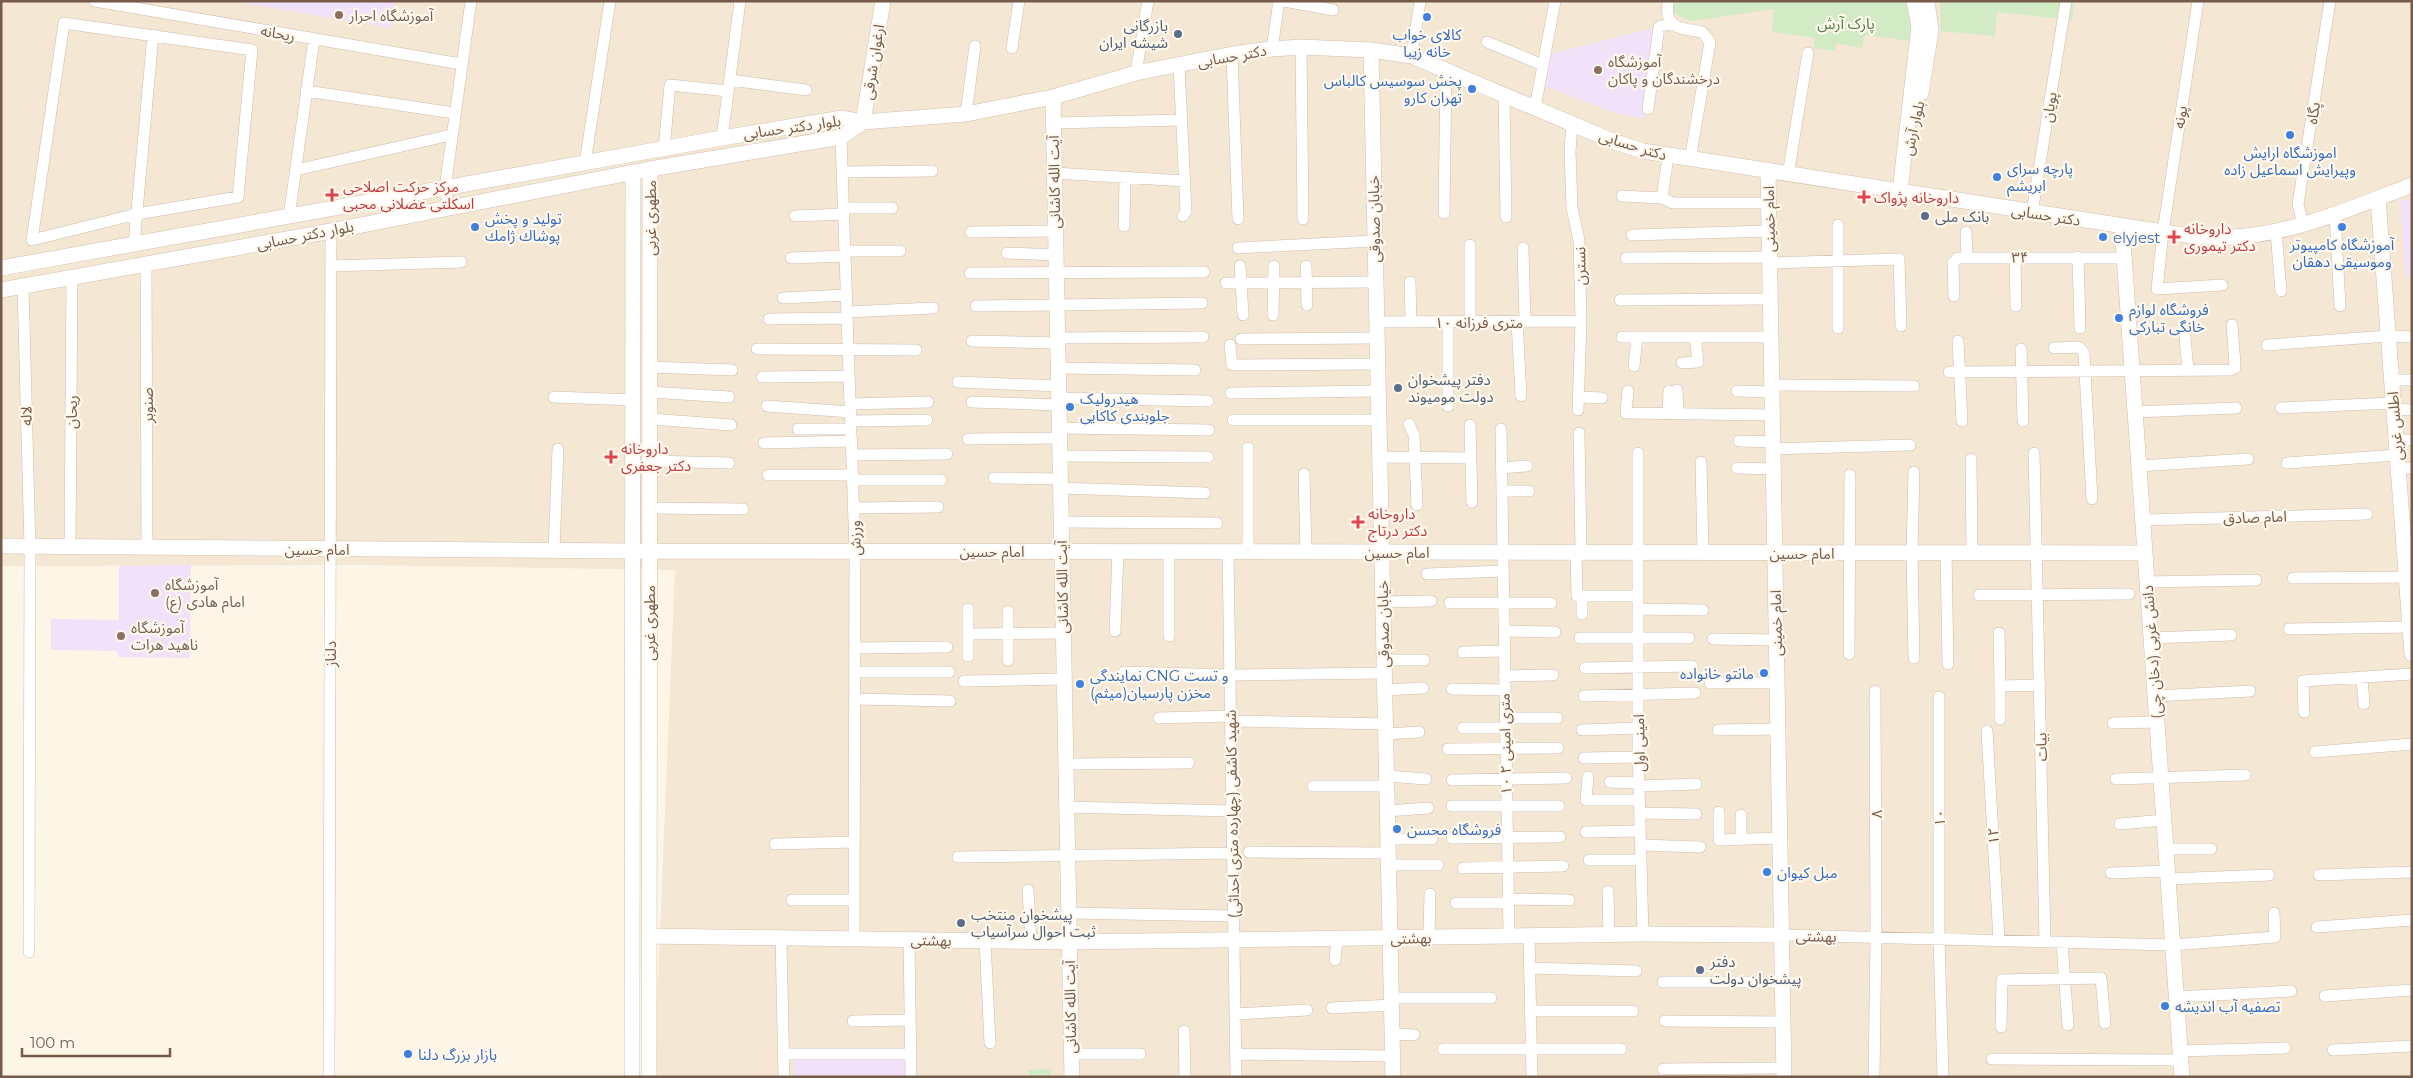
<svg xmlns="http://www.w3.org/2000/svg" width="2413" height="1078" viewBox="0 0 2413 1078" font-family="Montserrat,'Noto Sans Arabic',sans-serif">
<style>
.residential{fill:#f4e7d4}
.education{fill:#f2e2f9}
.green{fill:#d2ebc4}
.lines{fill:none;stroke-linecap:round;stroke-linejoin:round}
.street-casing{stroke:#cfbcac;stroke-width:12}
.secondary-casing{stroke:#d4bfac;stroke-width:16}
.street{stroke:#fff;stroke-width:11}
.secondary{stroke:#fff;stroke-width:15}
.education-dot{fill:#8d6e63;stroke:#fff8ed;stroke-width:2}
.shop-dot{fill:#3f7fe0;stroke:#fff8ed;stroke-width:2}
.service-dot{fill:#5c6f8a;stroke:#fff8ed;stroke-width:2}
.health-dot{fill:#e0444e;stroke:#fff8ed;stroke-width:2}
.labels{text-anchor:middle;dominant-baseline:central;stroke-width:4.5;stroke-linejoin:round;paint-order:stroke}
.education-label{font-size:15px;fill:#785e54;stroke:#fff8ed;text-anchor:start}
.park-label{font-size:15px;fill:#517c42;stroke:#fff8ed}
.service-label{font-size:15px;fill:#4e5e75;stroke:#fff8ed;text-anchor:start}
.street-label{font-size:15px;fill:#765b4a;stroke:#fff8ed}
.shop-label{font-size:15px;fill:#366cbe;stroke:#fff8ed;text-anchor:start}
.health-label{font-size:15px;fill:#be3a42;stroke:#fff8ed;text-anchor:start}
</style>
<rect width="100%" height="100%" fill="#fdf5e6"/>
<path class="residential" d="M1,1H2412V1077H654L675,570L363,565L1,566Z"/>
<path class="education" d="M230,1H395L391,28Z
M1657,27L1645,118L1617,114L1542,85L1546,55Z
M2412,198V277H2406L2400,201Z
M191,565L190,658L118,657L117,651L51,650V619L119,620V566Z
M793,1057H907V1077H794Z"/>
<path class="green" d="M1674,1H1911L1914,12L1911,41L1865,35L1862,48L1836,43L1835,51L1814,48L1815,38L1772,32L1774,9L1691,21L1672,13Z
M1940,1H2074L2072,20L1997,12L1995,36L1941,31Z
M1051,1069V1077H1029V1070Z"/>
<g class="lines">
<g class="street-casing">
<path id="street" d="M95,1L461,64
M1284,1L1333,10
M1668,1C1664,29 1680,28 1702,32L1710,42L1690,160
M2198,1L2163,232L2157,289L2222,285
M64,23L252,50L238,197L137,214L32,240Z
M1487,42L1543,65
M1301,47L1303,219
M1012,48L1019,1
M1272,49L1279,1
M1232,54L1238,219
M1412,56L1420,1
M1179,65L1186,211L1183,216
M1136,73L1148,1
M730,80L806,90
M306,91L454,113
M1504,95L1506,217
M1535,108L1555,1
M1648,109L1659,27L1672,23
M966,114L975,46
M1053,123L1182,120
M1572,124L1570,151L1572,208L1579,240L1581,321L1578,410
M841,137L855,551L854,939
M722,138L740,1
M664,149L670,85L728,91
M585,163L610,1
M296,170L451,135
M842,172L932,171
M1054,173L1185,181
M1788,175L1808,53
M1622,196L1662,198L1673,203H1769
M1662,198L1668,157
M449,207L445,188L471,1
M844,208H892
M1444,213L1446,71
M2032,213L2066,1
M2335,214L2340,306
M795,216L844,214
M289,217L314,39
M2303,224L2298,204L2330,1
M1124,226L1125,178
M2276,231L2281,291
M971,232L1055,231
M1966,232L1967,258
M1632,235L1769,231
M134,244L153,35
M1238,248L1375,241
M1523,248L1525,321
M845,251H900
M1007,253L1056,255
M2015,257L2016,306
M2078,257L2080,328
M791,258L845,256
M1626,258L1770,257
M146,263L147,547
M1770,263L1899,259L1901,326
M331,266L461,262
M1240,266L1243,315
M1306,266L1307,305
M970,273L1204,272
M1410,282L1411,322
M1226,283L1376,282
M23,286L30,547L29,952
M1954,296L1953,263L1958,258H2123
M783,298L847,295
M1620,300L1770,299
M976,306L1202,303
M847,312L933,308
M1273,315L1274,266
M769,319L847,318
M1517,321L1521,396
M1377,322L1581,321
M1470,322V245
M1838,328V225
M1622,337H1770
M2185,337L2188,371
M1057,338L1203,337
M1241,339L1377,338
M972,341L1058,343
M1958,341L1962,421
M1230,345L1232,365L1377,364
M2267,345L2388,336L2412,337
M2054,348L2079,347L2084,353L2092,499
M757,349L916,350
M2021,349L2023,421
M1682,363L1698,362L1695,337
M1634,366L1637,337
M649,367L732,370
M1058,368L1195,370
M1949,372L2230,370L2235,368V365L2232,325
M762,377L849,376
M2391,380H2412
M958,382L1058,386
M1772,385L1914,386
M1677,390L1678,414
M1628,391L1626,413L1772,415
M1737,391L1772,392
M650,392L729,397
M1231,393L1378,391
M554,397L633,400
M1579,397L1602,398
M1058,398L1208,401
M972,402L1059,405
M850,404L928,402
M767,406L851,412
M1448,406V322
M2281,408L2393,403
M2394,409L2412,410
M2135,412L2236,408
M1668,414L1669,391
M650,419L731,425
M1233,420H1379
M851,421L927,420
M1409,424L1414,435L1417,505
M1470,425L1472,502
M1059,428L1209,430
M798,429H851
M1501,429L1509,936
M1579,433L1581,552
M968,439L1059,438
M2396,440H2412
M1739,441L1773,442
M764,443L852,441
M1773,449L1910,445
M1638,453V748L1643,934
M2034,453L2045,941
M852,455L947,454
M1060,456L1208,457
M1380,457L1471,458
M1971,459L1972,553
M650,461L729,463
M1701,462L1703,552
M2287,463L2397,455
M2139,466L2248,459
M1501,468L1527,466
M1737,468L1773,469
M2398,468H2412
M1914,472L1912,553L1914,658
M1304,474L1306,552
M768,475H853
M994,478L1060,479
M853,480H941
M1060,488L1205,493
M1502,491H1529
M649,508L743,509
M854,508L938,507
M2144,520L2367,514
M1061,522L1217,523
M70,547L72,277
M554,550L558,449
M1169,551V636
M1228,551L1236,1077
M1248,551V448
M1576,552L1577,596H1638
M1946,553L1948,664
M1427,574L1503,571
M2293,578L2412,577
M2147,582L2256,580
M1979,595L2129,594
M1383,602L1431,601
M1450,603H1551
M968,609V656
M1638,609L1703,610
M1582,614V596
M2289,629L2410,627
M1115,631L1118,551
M1504,631L1555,632
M1999,633L2000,686
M968,634L1063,633
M1580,638H1689
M2151,638L2231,635
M1713,639L1776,640
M855,648L947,647
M1463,652L1504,651
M1849,654L1850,475
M1008,660V611
M1384,660H1424
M1585,668L1692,666
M855,672H949
M1124,672L1230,675
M1236,675L1384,673
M1504,676L1553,675
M2362,677L2364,704
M964,681L1064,679
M1710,683H1777
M1452,689L1505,690
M1385,690L1423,688
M1584,696L1695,693
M2155,696L2250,691
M1939,697V939L1943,1077
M855,699L950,701
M2304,712L2303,681L2412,674
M1159,718L1231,716
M1505,718H1557
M2000,719V686L2040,685
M1237,721L1386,724
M2113,723L2157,722
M1463,728H1505
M1582,730L1638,728
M1718,730L1778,729
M1987,731L1999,940
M1386,734L1419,732
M1448,749L1558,748
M2315,752L2412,744
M1584,758L1638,757
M1065,764L1189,763
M1387,776L1426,779
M1588,777L1586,800H1639
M2116,779L2245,775
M1452,780L1566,778
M1610,782L1639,783
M1313,786H1387
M1639,786L1696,784
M1452,806H1559
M1066,807L1232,811
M1387,811L1428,808
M1719,812V840L1780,838
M1640,813L1696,814
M2120,824L2164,820
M1586,832L1640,831
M1452,838L1560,837
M1388,839H1432
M1741,839V815
M775,844L854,842
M1641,845L1700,847
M2166,849H2211
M1249,852L1388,853
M958,857L1233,853
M1589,860H1641
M1389,865H1438
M1463,868L1563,866
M2111,873L2167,871
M2319,875L2412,872
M2168,879L2269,875
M1028,890L1031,941
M1608,891L1609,935
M1508,899L1569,900
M792,900H854
M1456,903H1508
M1068,913L1234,916
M2317,927L2412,920
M1781,935L2172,945L2275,937L2274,913
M1529,936L1532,1077
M1429,937L1430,894
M781,938L784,1077
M909,939L911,1077
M985,940L990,1043
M2062,942L2068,1025
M1335,960L1337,939
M1529,968L1636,971
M1663,982H1782
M2325,996L2412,990
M2176,997L2291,991
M1391,998H1491
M1332,1008L1392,1005
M1530,1011H1633
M1235,1014L1307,1010
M853,1021L910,1020
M1665,1021L1783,1022
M2001,1027L2002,980L2101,978L2105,1023
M1184,1031L1185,1077
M1392,1034L1414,1035
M1443,1049H1621
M2333,1050L2412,1046
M2180,1051L2285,1048
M784,1054H911
M1071,1054H1140
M1236,1054L1393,1056
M1992,1059L2180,1060
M1663,1069L1784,1068
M329,1077L331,231
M1874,1077L1876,937L1875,691"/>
</g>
<g class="secondary-casing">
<path id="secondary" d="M1371,50L1393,1077
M1921,93L1931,31L1927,1
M1053,97L1072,1077
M863,122L883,1
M1768,170L1784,1077
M1900,191L1919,26L1914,1
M2378,198L2412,654
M2122,227L2182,1077
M1,268L722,138L842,118L863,122L966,114L1053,97L1136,73L1238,53L1272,49L1301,47L1371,50L1412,56L1615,142L1643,151L2163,232C2186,235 2209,239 2232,237C2294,234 2354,207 2412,185
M1,290L331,231L650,169L841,137L863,122
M1,546L632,551L2145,553
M649,936L1069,942L1643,934L1781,935
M632,1077L633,172
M649,1077L650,169"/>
</g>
<use href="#street" class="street"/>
<use href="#secondary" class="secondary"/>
</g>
<g class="education-dot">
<circle cx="339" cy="15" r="5"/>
<circle cx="1598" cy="70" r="5"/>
<circle cx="155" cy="593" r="5"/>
<circle cx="121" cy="636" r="5"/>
</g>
<g class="shop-dot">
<circle cx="1427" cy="17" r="5"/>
<circle cx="1472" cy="89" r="5"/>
<circle cx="2290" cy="135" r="5"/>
<circle cx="1997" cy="177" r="5"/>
<circle cx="475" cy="227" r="5"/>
<circle cx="2342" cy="227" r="5"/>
<circle cx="2103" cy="237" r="5"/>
<circle cx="2119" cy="318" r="5"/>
<circle cx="1070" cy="407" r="5"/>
<circle cx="1764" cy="673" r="5"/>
<circle cx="1080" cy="684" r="5"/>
<circle cx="1397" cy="829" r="5"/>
<circle cx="1767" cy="872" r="5"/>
<circle cx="2165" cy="1006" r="5"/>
<circle cx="408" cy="1054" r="5"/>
</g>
<g class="service-dot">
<circle cx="1178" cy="34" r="5"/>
<circle cx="1925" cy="216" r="5"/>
<circle cx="1398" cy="388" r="5"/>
<circle cx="961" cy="923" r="5"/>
<circle cx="1700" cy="970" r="5"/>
</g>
<g class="health-dot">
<path d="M329.5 187.5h5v5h5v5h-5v5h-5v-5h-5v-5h5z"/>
<path d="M1861.5 189.5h5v5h5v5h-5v5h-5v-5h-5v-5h5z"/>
<path d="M2171.5 229.5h5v5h5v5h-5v5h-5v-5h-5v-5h5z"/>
<path d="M608.5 449.5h5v5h5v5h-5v5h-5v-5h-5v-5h5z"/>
<path d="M1355.5 514.5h5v5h5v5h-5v5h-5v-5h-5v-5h5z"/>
</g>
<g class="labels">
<g class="education-label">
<text x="349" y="15">آموزشگاه احرار</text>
<text x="1608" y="61">آموزشگاه<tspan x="1608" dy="17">درخشندگان و پاکان</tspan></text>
<text x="165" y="584">آموزشگاه<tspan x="165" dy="17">امام هادی (ع)</tspan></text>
<text x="131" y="627">آموزشگاه<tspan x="131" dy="17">ناهید هرات</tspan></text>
</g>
<g class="park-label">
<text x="1846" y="23">پارک آرش</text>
</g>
<g class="service-label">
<text x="1168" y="25" text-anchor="end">بازرگانی<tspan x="1168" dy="17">شیشه ایران</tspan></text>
<text x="1935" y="216">بانک ملی</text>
<text x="1408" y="379">دفتر پیشخوان<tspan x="1408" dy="17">دولت مومیوند</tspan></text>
<text x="971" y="914">پیشخوان منتخب<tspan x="971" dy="17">ثبت احوال سرآسیاب</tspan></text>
<text x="1710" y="961">دفتر<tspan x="1710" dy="17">پیشخوان دولت</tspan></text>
</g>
<g class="street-label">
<text transform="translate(278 33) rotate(10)">ریحانه</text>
<text transform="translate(1232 56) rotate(-10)">دکتر حسابی</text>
<text transform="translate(873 62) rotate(-81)">ارغوان شرقی</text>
<text transform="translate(2049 107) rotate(-81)">پویان</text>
<text transform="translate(2313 113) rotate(-81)">پگاه</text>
<text transform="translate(2180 117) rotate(-81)">پونه</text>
<text transform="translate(792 127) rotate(-8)">بلوار دکتر حسابی</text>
<text transform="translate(1913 128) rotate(-77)">بلوار آرش</text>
<text transform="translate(1633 145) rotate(17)">دکتر حسابی</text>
<text transform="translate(1054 182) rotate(-91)">آیت الله کاشانی</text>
<text transform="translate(2046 215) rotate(9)">دکتر حسابی</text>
<text transform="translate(650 218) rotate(-90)">مطهری غربی</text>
<text transform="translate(1374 219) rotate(-91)">خیابان صدوقی</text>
<text transform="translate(1769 219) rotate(-91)">امام خمینی</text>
<text transform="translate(305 235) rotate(-11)">بلوار دکتر حسابی</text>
<text transform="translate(2020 257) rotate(-1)">۳۴</text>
<text transform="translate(1580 266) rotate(-91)">نسترن</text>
<text x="1479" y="322">۱۰ متری فرزانه</text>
<text transform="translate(147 405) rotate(-90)">صنوبر</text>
<text transform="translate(71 412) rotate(-90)">ریحان</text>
<text transform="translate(26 416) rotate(-91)">لاله</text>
<text transform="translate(2395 426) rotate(-94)">اطلس غربی</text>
<text transform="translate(2255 517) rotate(-2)">امام صادق</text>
<text transform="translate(855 538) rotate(-92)">ورزش</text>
<text x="317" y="549">امام حسین</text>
<text x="992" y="551">امام حسین</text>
<text x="1397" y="552">امام حسین</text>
<text x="1802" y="553">امام حسین</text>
<text transform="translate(1062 587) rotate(-91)">آیت الله کاشانی</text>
<text transform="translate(649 623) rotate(-90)">مطهری غربی</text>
<text transform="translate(1776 623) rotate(-91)">امام خمینی</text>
<text transform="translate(1383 624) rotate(-91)">خیابان صدوقی</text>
<text transform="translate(2152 652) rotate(-94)">دانش غربی (دخان چی)</text>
<text transform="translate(330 654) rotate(-90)">دلناز</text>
<text transform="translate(1639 743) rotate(-91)">امینی اول</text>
<text transform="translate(1505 744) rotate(-91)">۱۰ متری امینی ۲</text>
<text transform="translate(2041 747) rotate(-91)">بیات</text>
<text transform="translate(1232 814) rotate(-91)">شهید کاشفی (چهارده متری احداثی)</text>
<text transform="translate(1876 814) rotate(-90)">۸</text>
<text transform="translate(1939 818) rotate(-90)">۱۰</text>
<text transform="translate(1993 836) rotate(-93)">۱۲</text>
<text transform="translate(1816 936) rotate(1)">بهشتی</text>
<text transform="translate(1411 938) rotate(-1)">بهشتی</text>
<text transform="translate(931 940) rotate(1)">بهشتی</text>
<text transform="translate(1070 1007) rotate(-91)">آیت الله کاشانی</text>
</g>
<g class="shop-label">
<text x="1427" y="34" text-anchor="middle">کالای خواب<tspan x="1427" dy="17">خانه زیبا</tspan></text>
<text x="1462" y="80" text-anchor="end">پخش سوسیس کالباس<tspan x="1462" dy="17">تهران کارو</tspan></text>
<text x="2290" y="152" text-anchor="middle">اموزشگاه ارایش<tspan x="2290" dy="17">وپیرایش اسماعیل زاده</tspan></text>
<text x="2007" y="168">پارچه سرای<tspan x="2007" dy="17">ابریشم</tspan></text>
<text x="485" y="218">توليد و پخش<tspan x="485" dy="17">پوشاك ژامك</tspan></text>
<text x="2113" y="237">elyjest</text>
<text x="2342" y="244" text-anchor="middle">آموزشگاه کامپیوتر<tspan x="2342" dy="17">وموسیقی دهقان</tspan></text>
<text x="2129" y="309">فروشگاه لوازم<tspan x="2129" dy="17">خانگی تبارکی</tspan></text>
<text x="1080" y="398">هیدرولیک<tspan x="1080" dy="17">جلوبندی کاکایی</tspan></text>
<text x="1754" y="673" text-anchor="end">مانتو خانواده</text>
<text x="1090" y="675">نمایندگی CNG و تست<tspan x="1090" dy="17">مخزن پارسیان(میثم)</tspan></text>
<text x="1407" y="829">فروشگاه محسن</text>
<text x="1777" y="872">مبل کیوان</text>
<text x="2175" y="1006">تصفیه آب اندیشه</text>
<text x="418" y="1054">بازار بزرگ دلنا</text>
</g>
<g class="health-label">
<text x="343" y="186">مرکز حرکت اصلاحی<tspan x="343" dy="17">اسکلتی عضلانی محبی</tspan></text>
<text x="1874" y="197">داروخانه پژواک</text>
<text x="2184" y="228">داروخانه<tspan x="2184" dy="17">دکتر تیموری</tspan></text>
<text x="621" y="448">داروخانه<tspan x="621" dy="17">دکتر جعفری</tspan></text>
<text x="1368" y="513">داروخانه<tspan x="1368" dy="17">دکتر درتاج</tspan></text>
</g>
</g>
<rect width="2413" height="1078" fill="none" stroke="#765b4a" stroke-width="5"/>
<path d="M22 1048v8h148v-8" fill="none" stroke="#765b4a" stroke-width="2.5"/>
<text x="30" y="1048" font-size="15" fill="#765b4a" stroke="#fff8ed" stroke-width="4" paint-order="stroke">100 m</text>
</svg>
